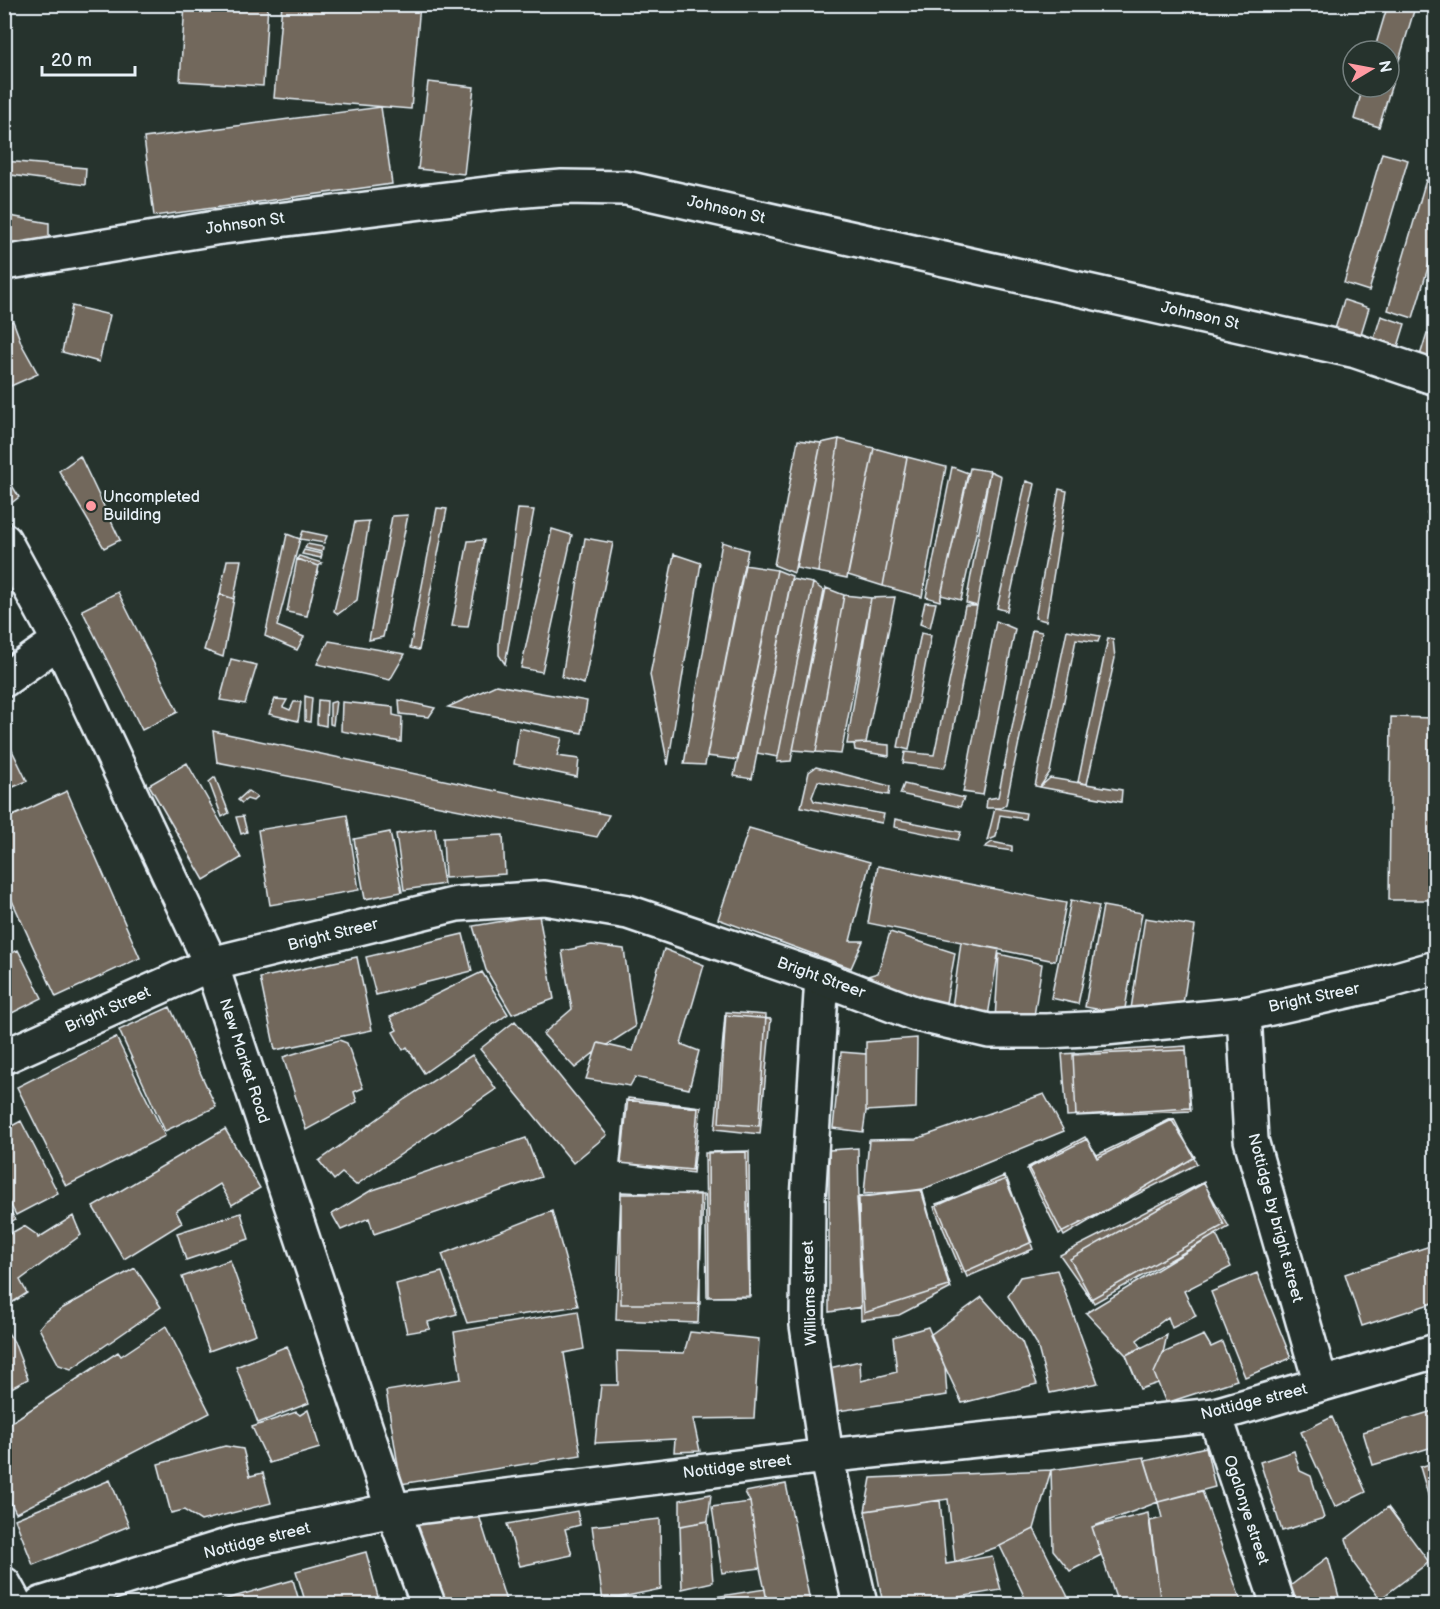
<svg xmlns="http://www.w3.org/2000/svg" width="1440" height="1609" viewBox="0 0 1440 1609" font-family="'Balsamiq Sans',sans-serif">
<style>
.building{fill:#72685b;stroke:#e8f1f8;stroke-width:1.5}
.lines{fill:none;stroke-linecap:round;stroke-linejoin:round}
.minor-casing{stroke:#e8f1f8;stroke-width:38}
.major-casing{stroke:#e8f1f8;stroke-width:38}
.minor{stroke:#26332d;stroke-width:33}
.major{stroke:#26332d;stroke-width:33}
.poi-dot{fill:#ff9aa2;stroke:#26332d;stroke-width:2}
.labels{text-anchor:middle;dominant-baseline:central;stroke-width:4.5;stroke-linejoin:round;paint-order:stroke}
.street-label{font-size:16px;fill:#e8f1f8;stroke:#26332d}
.poi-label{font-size:16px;fill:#e8f1f8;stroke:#26332d;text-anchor:start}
</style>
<rect width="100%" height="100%" fill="#26332d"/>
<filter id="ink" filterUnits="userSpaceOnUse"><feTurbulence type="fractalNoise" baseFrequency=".0167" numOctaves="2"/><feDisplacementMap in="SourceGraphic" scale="12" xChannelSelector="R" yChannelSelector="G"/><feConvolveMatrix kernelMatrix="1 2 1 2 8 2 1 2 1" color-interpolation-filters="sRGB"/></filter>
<g filter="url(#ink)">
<path class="building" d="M185,4H268L263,86L180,81Z
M282,4H420L411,109L274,98Z
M1388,4H1416L1379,127L1354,119L1363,87H1389V51H1374Z
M428,82L474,87L464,174L418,169Z
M381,107L392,184L154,216L144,138Z
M1382,153L1408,160L1369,291L1344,283Z
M4,161L86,168L85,185L4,174Z
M1426,180L1436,183V241L1413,318L1388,310Z
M4,215L49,223V249L4,247Z
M1344,300L1369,308L1360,337L1335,329Z
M1436,303V327L1429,325Z
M72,306L110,315L99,362L62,352Z
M1381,316L1405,324L1396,353L1372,345Z
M13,321L22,345L38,374L4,389V324Z
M1427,333L1436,336V367L1418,362Z
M839,439L818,572L796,568L821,443Z
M839,439L874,448L847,578L818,572Z
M798,440L821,443L794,573L774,565Z
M874,448L907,457L883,586L848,575Z
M80,456L120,540L104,548L59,471Z
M907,457L946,467L922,597L883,586Z
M952,467L968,473L940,601L926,597Z
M970,468L990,471L961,600L941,595Z
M990,471L1001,476L977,606L966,603Z
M4,472L19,497L4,509Z
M1026,481L1035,484L1007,611L997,608Z
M1436,483V516L1427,513Z
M1059,489L1067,491L1046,621L1035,618Z
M437,508L447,509L419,650L410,648Z
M518,509L534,510L505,664L499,655V642Z
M408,515L383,637L369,640L392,516Z
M369,521L357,600L338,614L334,611L355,522Z
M552,529L572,535L542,672L521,668Z
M303,531L327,536L324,543L300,539Z
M287,534L300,539L277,626L304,637L297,650L265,636Z
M585,538L613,543L584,684L562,677Z
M484,540L468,627L452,626L468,541Z
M722,542L748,550L705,765L684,764Z
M307,544L323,547L322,552L305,548Z
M304,550L322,554L321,558L302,554Z
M674,554L701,563L668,765L650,675Z
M299,556L322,563L319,566L297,559Z
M297,559L319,566L307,616L287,612Z
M227,560H241L234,599L220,594Z
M744,565L777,570L738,760L707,756Z
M777,570L792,576L752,779L734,776Z
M791,579L813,583L778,757L757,753Z
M813,583L824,591L791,761L777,762Z
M826,588L844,595L816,752L793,750Z
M118,592L178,712L142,730L82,610Z
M220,594L234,599L223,657L204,650Z
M844,595L871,598L841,754L816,752Z
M895,597L866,743L847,744L871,598Z
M925,602L936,603L930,628L920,624Z
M965,606H977L947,761L944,768L903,763L905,752L934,755Z
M996,621L1015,629L983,795L963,792Z
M1032,630L1042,632L1006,804L1001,808H986L987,799L998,797Z
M1067,630L1100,636L1098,642L1076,639L1050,772L1040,787L1035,786Z
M921,633L931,635L909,750L898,747Z
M1108,638L1113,639L1115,658L1087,784L1078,782Z
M329,641L405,654L390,680L317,664Z
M231,659L257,665L245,704L220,700Z
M496,685L587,701L582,733L448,707Z
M305,696L312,698L310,722L305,721Z
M275,699L287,700L283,707L290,710L294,702H301L298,721L269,714Z
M318,700L327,701L326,726L317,724Z
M399,700L435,708L429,717L400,714Z
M336,701L333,725L330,724V703Z
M342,702L393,707V715L402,717L401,742L341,731Z
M1391,717L1436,718V900H1389Z
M519,728L562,738L557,756L579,759L577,777L514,764Z
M213,731L609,815L597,837L217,762Z
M4,734L27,781L4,791Z
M866,743L889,745V756L855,750L854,744Z
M187,763L241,858L204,880L149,785Z
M816,767L890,786L889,795L818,781L812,797L814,801L884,814L882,823L801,807L809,772Z
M215,777L229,813L222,817L209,782Z
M1050,778L1122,790L1121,802L1040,787Z
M904,784L964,798L960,807L900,794Z
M67,791L140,958L56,997L4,883V820Z
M248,791L257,797L253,801L247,799L242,803L238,800Z
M995,808L1026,813L1025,819L1000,815L996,837L987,841Z
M347,815L359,890L270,905L258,830Z
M243,816L247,832L241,834L236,817Z
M895,819L961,832L958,840L894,827Z
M435,828L444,884L404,890L396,834Z
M749,828L870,862L850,941H863L851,968L718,919Z
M390,832L402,892L365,899L354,839Z
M503,835L505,874L445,878L443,838Z
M992,842L1012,846V851L985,847Z
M878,866L1066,903L1055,961L868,923Z
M1071,900L1099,906L1078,1004L1051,998Z
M1103,906L1142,913L1124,1014L1085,1007Z
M539,915L554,999L512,1014L486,970L473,926Z
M1145,918L1195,926L1181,1017L1131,1009Z
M890,932L955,953L944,1014L864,977L878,973Z
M463,934L472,971L376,995L366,957Z
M961,942L999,949L988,1016L952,1008Z
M592,945L624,949L635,1027L607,1045L598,1043L595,1052L575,1068L543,1034L572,1009L562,951Z
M664,949L704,965L681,1044L699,1051L689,1089L635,1077L630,1086L586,1079L598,1043L633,1051Z
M18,950L42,998L4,1017V957Z
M999,954L1042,964L1034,1016L995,1019Z
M357,957L372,1030L275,1050L260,978Z
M482,972L508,1014L424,1073L407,1047L403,1050L393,1032L397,1030L390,1017Z
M170,1007L216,1107L165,1131L119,1030Z
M726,1012L766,1015L759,1126L719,1123Z
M725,1015L771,1019L760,1134L715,1129Z
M515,1021L607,1135L573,1163L480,1049Z
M116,1037L165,1136L66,1186L17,1087Z
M917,1038L916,1108L866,1111V1042Z
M339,1040L347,1043L363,1088L354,1092L357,1102L306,1130L283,1057Z
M1186,1046L1190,1108L1067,1116L1062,1054Z
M1186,1050L1191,1111L1076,1116L1073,1055Z
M841,1052L866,1054V1111L863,1132L833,1128Z
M472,1055L496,1089L356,1185L342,1173L334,1180L319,1161L405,1099Z
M1044,1094L1064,1131L921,1190L864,1194L869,1140L916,1139Z
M628,1098L701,1107L693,1173L621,1163Z
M626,1100L698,1108L692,1170L620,1163Z
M1171,1119L1195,1157L1064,1236L1028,1167L1085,1137L1097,1155Z
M1174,1119L1197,1164L1059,1234L1027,1169L1087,1139L1097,1158Z
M21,1121L58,1193L16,1215L4,1192V1130Z
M225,1129L260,1188L232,1205L220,1184L176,1211L182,1223L124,1259L93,1207Z
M526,1138L541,1177L374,1234L369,1218L341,1230L332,1214L370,1191Z
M858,1148L861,1307L829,1312V1150Z
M749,1151L750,1296L709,1297L708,1152Z
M746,1152L749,1297H707L705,1153Z
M1004,1176L1032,1242L962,1273L934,1207Z
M1007,1179L1033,1249L967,1277L936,1204Z
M1204,1182L1224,1225L1091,1299L1060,1255Z
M1204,1183L1229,1227L1094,1303L1070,1259Z
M922,1189L949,1286L864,1313L857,1198Z
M921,1190L951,1288L899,1315L861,1320L858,1197Z
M621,1192L703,1195L698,1323L616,1320Z
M621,1194H700V1304H621Z
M4,1201L15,1219L4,1228Z
M552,1211L578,1306L467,1323L442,1254Z
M241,1213L249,1239L186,1260L177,1233Z
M73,1216L81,1235L20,1280L27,1293L4,1308V1237L24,1226L37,1235L38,1238Z
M1216,1234L1231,1267L1184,1291L1196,1316L1172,1328L1168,1317L1137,1340L1141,1347L1126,1355L1086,1313Z
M1436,1244V1302L1362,1326L1345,1274Z
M230,1260L256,1334L209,1351L182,1277Z
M135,1268L161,1307L71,1369L59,1365L39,1328L44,1322L63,1308Z
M1057,1270L1098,1383L1050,1393L1037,1344L1008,1296L1020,1277Z
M442,1272L457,1314L428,1322L430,1329L407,1333L396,1284Z
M1257,1273L1291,1358L1245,1377L1211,1292Z
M982,1297L1022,1342L1037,1384L962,1403L930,1335Z
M578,1311L584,1349L564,1353L581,1455L401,1484L386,1391L461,1379L454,1332Z
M166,1326L210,1413L16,1513L4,1489V1427L118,1352L121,1356Z
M4,1327L14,1342L28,1379L4,1392Z
M928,1327L945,1367L947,1395L831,1412L825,1369L860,1361L861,1381L897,1372L893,1337Z
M690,1332L759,1339L754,1418L693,1419L700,1451L674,1452L675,1439L595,1443L601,1385H618L617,1351L684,1353Z
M1167,1335L1163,1353L1154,1373L1158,1383L1140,1389L1126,1355Z
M1204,1335L1211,1347L1222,1342L1237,1380L1166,1403L1154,1373L1163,1353Z
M287,1346L309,1403L258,1423L236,1367Z
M308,1410L320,1448L269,1463L252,1427L296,1412L300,1415Z
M1436,1410V1446L1373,1465L1363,1432Z
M1332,1417L1366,1492L1335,1507L1301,1432Z
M225,1446L243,1449L250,1476L263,1473L271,1503L201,1521L184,1510L171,1513L158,1464Z
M1206,1447L1215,1487L1158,1502L1145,1461Z
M1294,1451L1300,1471L1311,1476L1324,1518L1282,1531L1260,1462Z
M1144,1457L1158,1502L1092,1527L1101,1555L1070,1571L1053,1550L1051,1470Z
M1436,1462V1522L1420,1467Z
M1051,1470L1034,1529L1000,1546L955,1562L948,1499L865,1511L871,1478Z
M110,1480L129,1526L33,1565L15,1519Z
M786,1484L810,1601L795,1604H768L760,1568L750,1502L745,1492Z
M1202,1491L1242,1604H1161L1150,1521L1162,1518L1158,1502Z
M711,1494L708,1521L680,1526V1500Z
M940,1500L946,1564L992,1556L1001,1590L918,1604H883L865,1511Z
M750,1502L760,1568L722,1573L712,1507Z
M1388,1507L1429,1562L1380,1599L1354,1564L1346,1539Z
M477,1509L507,1604H435L408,1528Z
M577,1511L580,1525L565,1529L572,1555L520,1566L507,1524Z
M1148,1513L1161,1604H1118L1092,1527Z
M660,1519L661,1589L603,1601L592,1526Z
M708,1521L713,1582L682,1589L680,1526Z
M1034,1529L1071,1603L1068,1604H1028L1000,1546Z
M366,1552L380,1604H306L296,1571Z
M1328,1557L1339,1597L1328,1604H1289L1285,1590Z
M293,1580L300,1604H209Z
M765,1589L767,1604H689L688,1601Z"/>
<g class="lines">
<g class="minor-casing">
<path id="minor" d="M4,263L215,228L502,192L562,187L626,188L1356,351L1436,378
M4,540L59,641L211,964L393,1510L428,1604
M4,680L59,641
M822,978L808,1200L807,1325L826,1456L860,1604
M1244,1014L1251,1140L1321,1384
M1215,1415L1278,1604
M4,1584L15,1604
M41,1604L240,1542L393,1510L826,1456L1215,1415L1436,1351"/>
</g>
<g class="major-casing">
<path id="major" d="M4,1057L211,964L457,904L544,898L628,912L822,978L916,1014L989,1031H1047L1105,1028L1244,1014L1379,984L1436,968"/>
</g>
<use href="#minor" class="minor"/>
<use href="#major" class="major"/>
</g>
</g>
<circle class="poi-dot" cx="91" cy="506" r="6"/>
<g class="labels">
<g class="street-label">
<text transform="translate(726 210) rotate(13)">Johnson St</text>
<text transform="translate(245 224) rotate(-8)">Johnson St</text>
<text transform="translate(1200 316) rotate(13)">Johnson St</text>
<text transform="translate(333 935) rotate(-14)">Bright Streer</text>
<text transform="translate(821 978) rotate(20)">Bright Streer</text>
<text transform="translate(1314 998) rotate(-12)">Bright Streer</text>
<text transform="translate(108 1010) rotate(-24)">Bright Street</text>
<text transform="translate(244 1061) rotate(72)">New Market Road</text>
<text transform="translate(1275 1218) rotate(75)">Nottidge by bright street</text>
<text transform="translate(810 1293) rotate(-92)">Williams street</text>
<text transform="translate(1254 1402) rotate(-14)">Nottidge street</text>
<text transform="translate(737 1467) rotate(-7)">Nottidge street</text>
<text transform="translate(1246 1510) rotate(72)">Ogalonye street</text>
<text transform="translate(257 1541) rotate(-14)">Nottidge street</text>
</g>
<g class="poi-label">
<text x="103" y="497">Uncompleted<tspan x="103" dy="18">Building</tspan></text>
</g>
</g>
<rect width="1440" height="1609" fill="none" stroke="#26332d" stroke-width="24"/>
<rect x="12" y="12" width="1416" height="1585" fill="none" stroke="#e8f1f8" stroke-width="2" filter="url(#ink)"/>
<g transform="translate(1371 69) rotate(80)"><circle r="28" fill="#26332d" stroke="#747f7e" stroke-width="1.5"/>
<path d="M0-4.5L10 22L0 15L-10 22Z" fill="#ff9aa2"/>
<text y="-9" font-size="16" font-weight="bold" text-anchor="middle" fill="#e8f1f8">N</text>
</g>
<path d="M42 66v9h93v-9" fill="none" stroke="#e8f1f8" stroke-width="3"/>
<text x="51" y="66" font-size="18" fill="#e8f1f8" stroke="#26332d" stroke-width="4.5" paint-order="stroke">20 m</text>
</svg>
